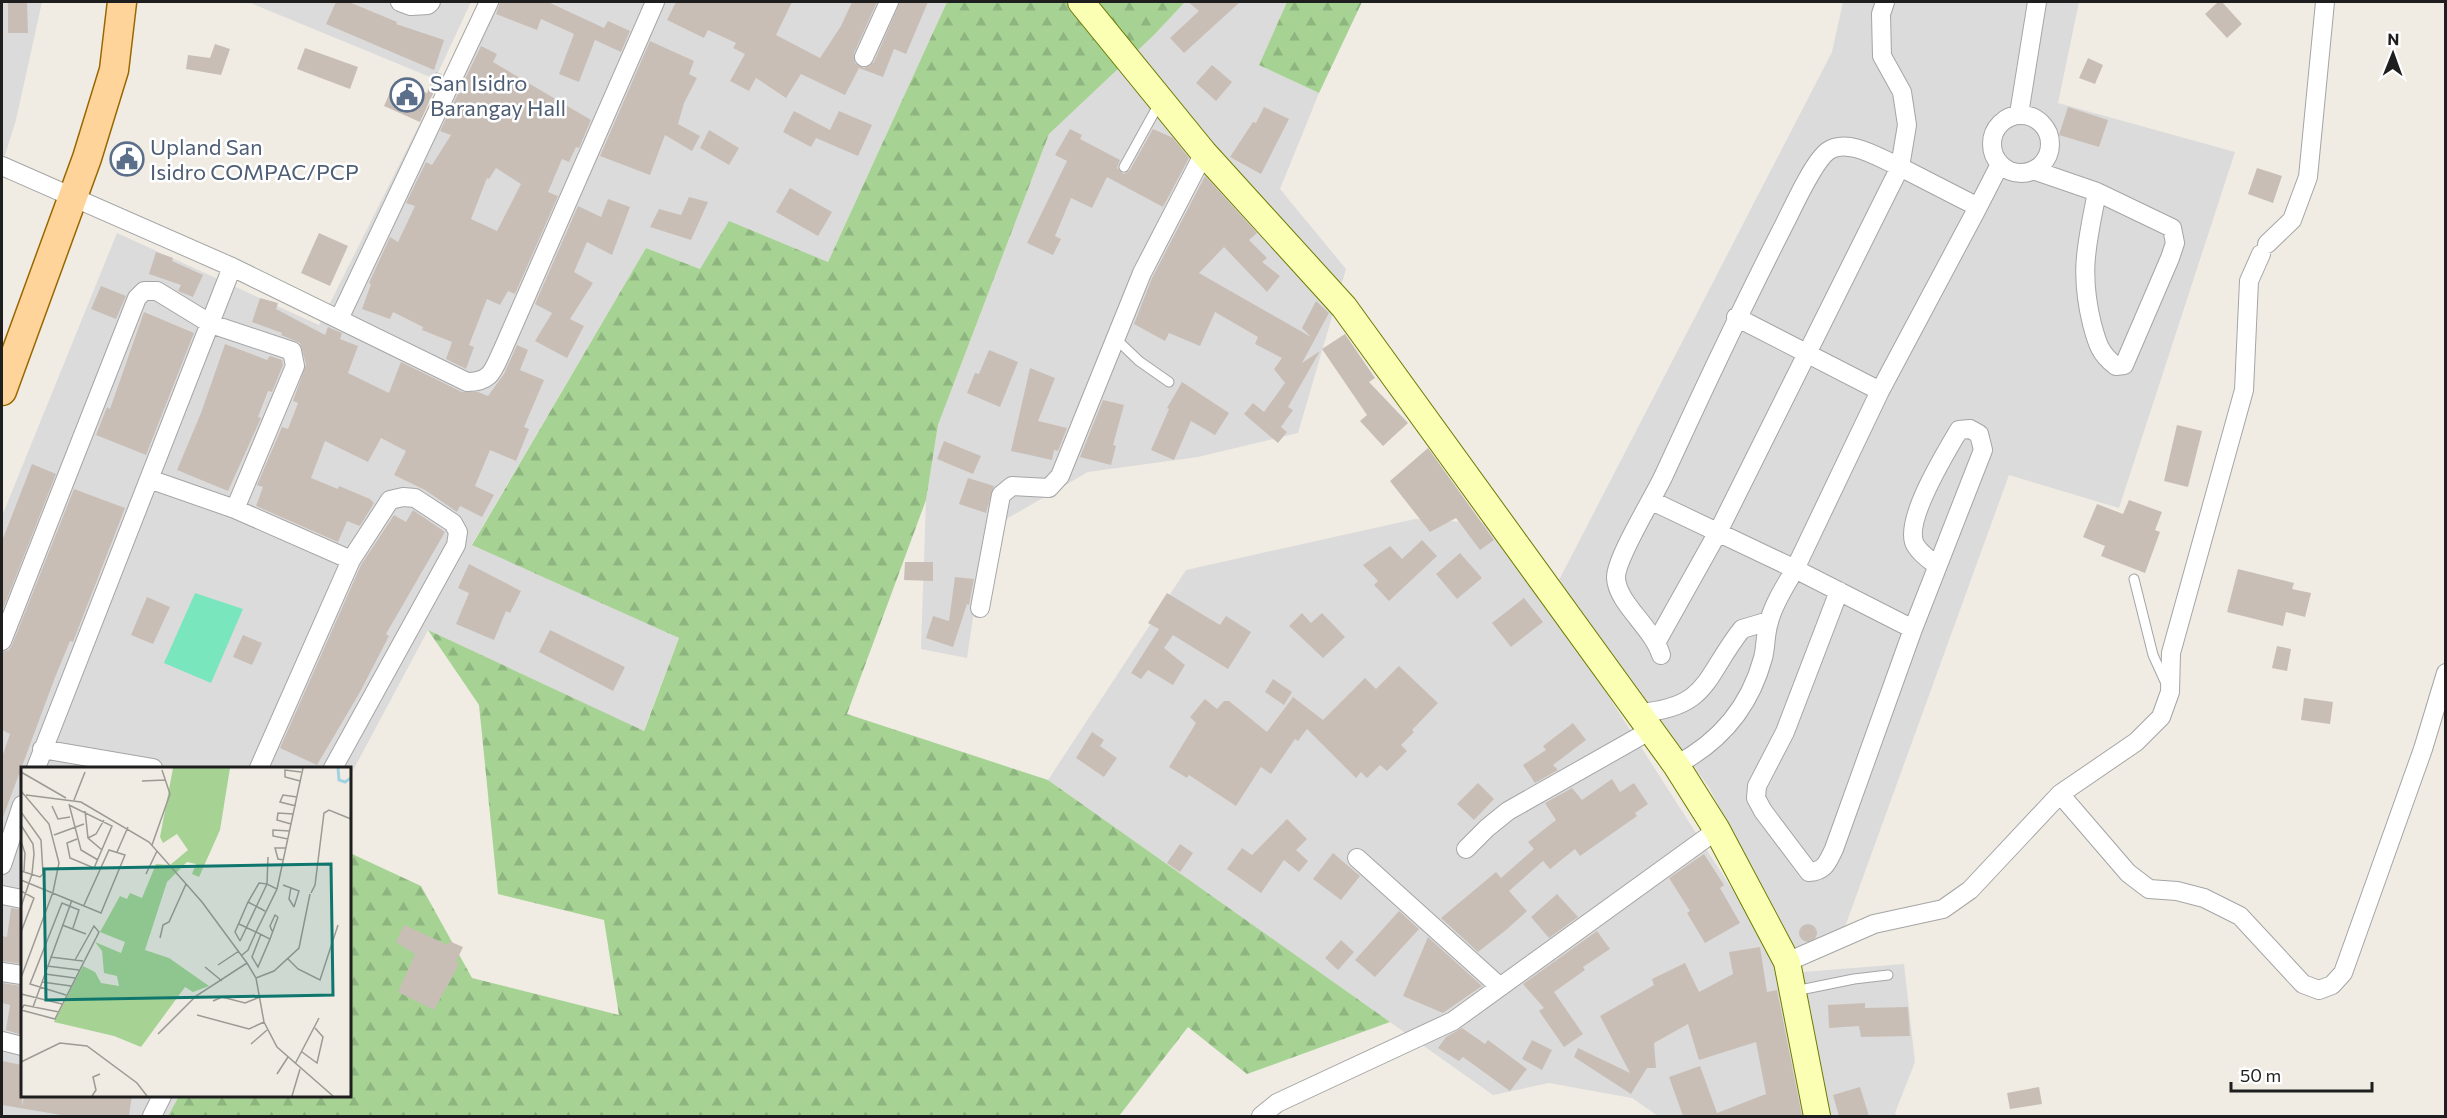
<svg xmlns="http://www.w3.org/2000/svg" width="2447" height="1118" viewBox="0 0 2447 1118" font-family="Commissioner,sans-serif">
<style>
.residential{fill:#dcdbdb}
.forest{fill:url(#forest-firs)}
.pitch{fill:#7ae6bd}
.building{fill:#c8beb6;fill-rule:evenodd}
.lines{fill:none;stroke-linecap:round;stroke-linejoin:round}
.lane-casing{stroke:#a5a5a5;stroke-width:11}
.street-casing{stroke:#a5a5a5;stroke-width:20}
.secondary-casing{stroke:#6c7b00;stroke-width:28}
.primary-casing{stroke:#996700;stroke-width:31}
.lane{stroke:#fff;stroke-width:9}
.street{stroke:#fff;stroke-width:18}
.secondary{stroke:#fbffb3;stroke-width:26}
.primary{stroke:#ffd49a;stroke-width:28}
.labels{text-anchor:middle;dominant-baseline:central;stroke-width:5;stroke-linejoin:round;paint-order:stroke}
.service-label{font-size:22px;fill:#4e5e75;stroke:#fff;text-anchor:start}
.inset-river{fill:none;stroke:#a0d2e2;stroke-width:3}
.inset-road{fill:none;stroke:#9c9a94;stroke-width:1.5}
.view{fill:#0f766e;fill-opacity:0.15;stroke:#0f766e;stroke-width:3}
.inset-edge{fill:none;stroke:#1e1e1e;stroke-width:3}
</style>
<defs>
<pattern id="forest-firs" width="22" height="20" patternUnits="userSpaceOnUse" patternTransform="scale(1.5)"><rect width="22" height="20" fill="#a6d394"/><path d="M5 1l3.5 6h-7zM16 11l3.5 6h-7z" fill="#8eb57f"/></pattern>
</defs>
<rect width="100%" height="100%" fill="#f0ece3"/>
<path class="residential" d="M2,2H42L16,120L2,165Z
M248,2H471L435,79Z
M478,2H947L828,262L729,222L700,269L646,248L472,544L679,638L643,732L428,630L350,776V768H22V1096H179L168,1116H2V516L117,233L319,325L443,77Z
M1185,2H1287L1259,65L1319,93L1280,189L1346,269L1298,433L1198,457L1088,472L1008,518L983,550L967,658L921,649L926,500L938,425L1049,134L1154,35Z
M1843,2H2079L2058,103L2235,152L2119,508L2009,475L1842,935L1797,953L1708,786L1558,582L1832,52Z
M1415,519L1498,524L1780,964L1802,972L1904,964L1915,1062L1895,1113L1897,1116H1658L1632,1098L1549,1083L1493,1095L1048,780L1186,570Z"/>
<path class="forest" d="M947,2H1185L1154,35L1049,134L938,425L926,500L847,714L1048,780L1390,1022L1247,1074L1188,1027L1119,1116H168L179,1096H350V853L421,886L472,978L619,1015L604,920L498,894L479,705L428,630L644,731L679,638L472,545L646,248L700,269L729,221L828,262Z
M1287,2H1362L1319,93L1259,65Z"/>
<path class="pitch" d="M195,593L243,609L211,683L164,663Z"/>
<path class="building" d="M8,2H27L28,33H8Z
M336,2H349L397,22L396,24L444,40L434,70L326,24Z
M500,2H548L604,28L608,21L630,31L621,52L595,40L579,82L559,74L574,34L541,19L537,30L496,14Z
M676,2H792L776,35L820,58L841,26L852,2H877L854,53L855,63L864,68L874,62L900,2H928L906,54L894,49L883,77L859,68L845,95L801,74L786,98L756,78L749,91L730,81L745,54L733,48L736,43L708,30L704,38L667,20Z
M1188,2H1240L1184,53L1170,38L1199,11Z
M2218,2H2222L2242,24L2227,38L2205,14Z
M650,41L694,61L689,74L697,78L684,103L678,124L700,136L692,151L665,135L650,175L600,156Z
M215,44L230,49L221,75L186,69L188,55L210,58Z
M481,46L497,54L493,62L591,120L579,148L576,147L569,162L562,159L548,192L558,196L515,294L508,291L500,305L487,299L469,345L474,347L466,369L446,359L452,342L422,330L423,327L393,312L390,319L362,309L371,284L369,283L390,237L398,242L415,206L406,203L426,162L432,165L451,135L440,131ZM496,168L521,184L497,231L471,219L487,178L489,179Z
M305,48L358,67L350,89L297,69Z
M2088,58L2103,65L2095,84L2079,78Z
M1212,65L1232,82L1216,101L1196,83Z
M436,72L442,74L420,122L384,106L395,81L427,93Z
M1264,107L1289,119L1261,174L1230,157L1253,122L1256,123Z
M2068,107L2108,120L2099,147L2059,135Z
M794,111L830,130L839,111L872,125L858,156L816,138L811,147L783,132Z
M1070,129L1082,135L1080,139L1120,160L1117,168L1124,174L1130,170L1153,129L1173,138L1189,158L1163,207L1107,177L1092,208L1071,198L1055,236L1061,239L1053,255L1027,243L1067,161L1055,155Z
M709,130L739,148L729,165L700,148Z
M2257,168L2282,176L2273,203L2248,194Z
M1205,176L1257,233L1249,240L1267,258L1262,262L1280,276L1267,292L1224,247L1199,273L1311,337L1302,328L1316,301L1329,313L1302,363L1320,351L1288,407L1293,410L1281,427L1287,432L1278,443L1244,414L1253,403L1264,412L1285,383L1274,369L1282,358L1255,344L1258,337L1215,312L1200,346L1169,333L1165,341L1134,324L1152,278Z
M790,188L832,212L818,236L776,212Z
M689,197L708,202L691,240L650,227L659,209L681,215Z
M608,199L630,207L612,255L587,242L574,272L593,283L570,319L584,326L567,358L535,341L552,313L535,304L578,206L601,217Z
M319,233L348,246L330,286L301,273Z
M156,252L173,258L172,261L203,275L193,297L178,291L181,285L149,274Z
M101,286L126,296L116,319L91,309Z
M260,298L278,303L276,309L325,335L328,327L342,333L340,339L358,346L348,373L389,393L401,362L462,392H478L488,396L504,374L517,345L528,350L520,370L544,380L524,427L529,429L516,461L490,450L475,486L494,495L482,517L460,506L457,512L425,490L394,475L406,451L381,438L368,462L325,441L311,478L338,489L339,486L370,499L374,503L360,526L347,521L338,542L256,506L263,487L257,485L282,427L288,429L298,403L293,401L306,364L300,343L281,335L282,333L252,322Z
M144,312L194,333L146,455L96,435L107,407L110,409Z
M1345,334L1375,378L1369,382L1408,423L1383,446L1360,421L1367,415L1322,349Z
M225,344L267,360L270,356L282,360L283,365L272,392L268,391L258,417L261,418L228,491L177,470L201,413Z
M989,350L1018,362L1000,407L967,393L975,373L979,374Z
M1030,368L1055,378L1038,421L1067,428L1058,451L1054,450L1052,460L1011,451Z
M1182,382L1229,413L1215,435L1191,421L1174,460L1151,450L1169,409L1167,408Z
M1103,400L1124,405L1113,445L1116,446L1111,465L1080,457Z
M2177,425L2202,431L2188,487L2164,481Z
M944,441L981,456L973,474L937,459Z
M1428,448L1494,540L1480,550L1456,518L1430,532L1390,481Z
M32,464L56,474L2,612V541Z
M968,478L994,486L986,513L959,504Z
M74,489L125,508L73,642L70,641L54,680L2,820V757L10,734L2,730V652L9,650L12,645Z
M2129,500L2162,512L2155,530L2160,532L2145,573L2101,556L2105,546L2083,537L2097,504L2123,514Z
M413,510L445,532L386,634L389,636L360,692L317,765L280,748L361,565L394,515L406,522Z
M1422,540L1437,556L1389,601L1374,585L1378,581L1363,565L1390,546L1402,559Z
M1460,553L1482,578L1457,599L1436,574Z
M905,562H933V581L904,580Z
M469,564L521,591L510,613L506,611L494,640L456,624L469,593L458,588Z
M2238,569L2294,583L2292,589L2311,593L2305,617L2286,612L2283,626L2227,612Z
M955,577L974,579L969,605L967,604L953,647L926,638L933,616L949,621Z
M1167,593L1220,625L1226,616L1251,632L1228,669L1173,635L1164,648L1185,665L1173,685L1148,670L1141,679L1131,673L1159,629L1148,623Z
M147,597L170,607L153,644L131,635Z
M1524,598L1543,622L1511,647L1492,623Z
M1302,613L1311,623L1322,613L1345,637L1323,658L1289,626Z
M550,630L625,667L613,691L539,652Z
M243,635L262,643L252,665L233,657Z
M2277,646L2291,649L2287,671L2272,668Z
M1399,666L1438,703L1412,730L1414,732L1401,745L1407,751L1387,771L1380,765L1367,778L1361,772L1356,778L1307,729L1298,741L1295,739L1271,774L1261,767L1236,806L1189,775L1187,778L1169,767L1196,723L1190,717L1205,699L1217,709L1224,701H1229L1267,732L1293,697L1323,720L1365,678L1376,689Z
M1273,679L1292,692L1284,705L1265,692Z
M2304,698L2333,702L2330,724L2301,720Z
M1573,723L1586,740L1553,765L1558,770L1535,783L1523,765L1546,750L1543,746Z
M1092,732L1104,740L1100,746L1117,758L1104,777L1076,758Z
M1612,779L1620,792L1634,783L1648,804L1635,813L1637,816L1580,856L1575,849L1550,869L1543,861L1509,891L1527,911L1506,930L1478,952L1441,918L1496,872L1501,878L1534,849L1528,842L1556,820L1545,803L1572,788L1582,800Z
M1478,783L1494,799L1474,820L1457,804Z
M1287,819L1307,839L1296,850L1308,861L1299,872L1284,860L1261,893L1227,869L1242,848L1252,855Z
M1180,844L1193,853L1180,872L1167,863Z
M1333,853L1360,876L1341,900L1313,879Z
M1704,854L1724,885L1720,888L1740,923L1705,943L1687,913L1690,911L1669,878Z
M1557,894L1578,917L1549,938L1531,917Z
M11,908L22,910V964L2,961V936L7,937Z
M1399,911L1419,929L1375,977L1355,960Z
M1799 933a9 9 0 1 1 18 0a9 9 0 1 1-18 0Z
M404,925L448,945L449,941L463,947L456,962L459,964L434,1010L398,992L415,954L396,942Z
M1597,931L1610,949L1583,967L1585,970L1554,992L1583,1034L1564,1047L1539,1011L1544,1008L1523,984Z
M1428,937L1482,986L1443,1013L1403,996Z
M1341,940L1354,952L1338,970L1325,958Z
M1760,947L1767,992L1777,990L1802,1116H1683L1669,1077L1700,1066L1717,1113L1766,1094L1756,1042L1699,1060L1688,1024L1654,1043L1656,1068H1647L1631,1094L1574,1057L1578,1048L1630,1073L1600,1016L1654,985L1652,979L1685,963L1699,992L1733,974L1729,952Z
M2,983L22,986V1035L6,1030L10,1005L2,1003Z
M1865,1003V1008L1908,1007L1910,1036L1861,1037L1859,1026L1829,1028L1828,1005Z
M1462,1028L1485,1044L1488,1040L1527,1069L1510,1091L1463,1057L1459,1061L1438,1048L1446,1037Z
M1532,1040L1552,1050L1542,1070L1522,1059Z
M2,1061L22,1065V1106L24,1095H132L129,1116H67L2,1105Z
M1860,1087L1869,1116H1839L1833,1095Z
M2039,1087L2042,1104L2010,1109L2007,1093Z"/>
<g class="lines">
<g class="lane-casing">
<path id="lane" d="M1124,167L1160,102
M1115,338L1139,361L1169,382
M2134,579L2153,655L2168,688
M1795,991L1854,979L1888,975"/>
</g>
<g class="street-casing">
<path id="street" d="M400,2L411,6L428,5L431,2
M864,57L889,2
M2019,114L2037,2
M1992 144a29 29 0 1 1 58 0a29 29 0 1 1-58 0Z
M2,166L232,267L467,382C492,382 493,370 503,349L655,2
M2036,171L2097,192L2172,228L2175,243L2170,258L2124,365L2116,366C2100,354 2097,343 2092,324C2079,271 2087,244 2097,192
M1978,207L1999,166
M2267,244L2292,220L2308,177L2325,2
M1736,317L1880,391
M339,319L489,2
M149,479L235,509L351,560
M1652,501L1795,569C1786,585 1773,604 1769,622C1765,634 1766,647 1763,658C1750,706 1720,742 1676,765
M980,608L1001,495L1012,486L1049,488L1060,476L1142,273L1204,153
M1913,629L1983,450L1979,434L1970,429L1959,430C1946,452 1906,517 1914,542C1917,551 1930,560 1937,566
M2,641L137,298L144,291H157L211,324L292,351L295,366L235,509
M1657,641L1718,532L1900,167L1978,207L1880,391L1795,569L1913,629L1834,849C1827,863 1825,871 1809,872L1763,811L1756,798L1757,786L1785,732L1839,591
M1661,655C1653,628 1617,603 1616,578C1615,559 1654,497 1664,475C1703,390 1743,305 1786,221C1794,205 1814,161 1828,151C1848,137 1881,159 1900,167L1907,125L1902,92L1882,56L1881,14L1885,2
M1639,713C1710,707 1704,677 1742,629L1769,621
M42,749L153,768
M36,768L232,267
M259,768L351,560L390,500L403,497L415,498L453,523L458,532L456,545L333,768
M2060,794L2128,873L2149,889L2177,891L2204,898L2240,916L2303,984L2319,990L2332,985L2343,973L2423,749L2446,673
M1466,849L1487,828L1508,811L1651,730
M1357,858L1499,986
M2,865L22,805
M2,895L22,899
M1787,962L1874,924L1943,909L1970,890L2060,794L2136,742L2161,717L2170,692L2171,653L2244,390L2249,281L2261,254
M2,972L22,975
M2,1041L22,1046
M152,1116L162,1096
M1261,1116L1277,1103L1453,1021L1717,830"/>
</g>
<g class="secondary-casing">
<path id="secondary" d="M1081,2L1204,153L1344,307L1676,765L1717,830L1787,962L1817,1116"/>
</g>
<g class="primary-casing">
<path id="primary" d="M2,391L87,158L114,70L122,2"/>
</g>
<use href="#lane" class="lane"/>
<use href="#street" class="street"/>
<use href="#secondary" class="secondary"/>
<use href="#primary" class="primary"/>
</g>
<defs>
<g id="civic-ring" transform="scale(1.725)"><circle r="9.5" fill="#fff" stroke="#5c6f8a" stroke-width="1.5"/><path d="M-.6-6.5H3V-4.5H.6V-3L4-1V1h2V6H-6V1h2V-1L-.6-3ZM-1.2 2.5V6h2.4V2.5Z" fill="#5c6f8a"/></g>
</defs>
<g fill-rule="evenodd">
<use href="#civic-ring" x="407" y="95"/>
<use href="#civic-ring" x="127" y="159"/>
</g>
<g class="labels">
<g class="service-label">
<text x="430" y="82">San Isidro<tspan x="430" dy="25">Barangay Hall</tspan></text>
<text x="150" y="146">Upland San<tspan x="150" dy="25">Isidro COMPAC/PCP</tspan></text>
</g>
</g>
<g transform="translate(21 767)">
<rect width="330" height="330" fill="#f0ece3"/>
<path d="M152,1H209L199,63L178,110L171,107L175,97L166,95L146,115L124,183L148,191L188,219L172,225L164,220L120,280L93,269L33,255L62,199L74,205L80,216L98,219L96,209L83,206L81,184L74,175L100,186L104,175L79,165L99,129L106,132L109,126L121,131L135,97L149,98L167,83L156,67L142,76L139,70Z" fill="#a6d394"/>
<path class="inset-river" d="M317,1L318,13L324,15L330,11"/>
<path class="inset-road" d="M0,5L45,31M121,14L144,13M279,14L264,10V3L280,5M0,24L28,57L38,96L32,125L0,211M5,28L60,35L128,75L181,135L226,196L235,211L243,255L256,280L312,329M53,33L64,5M48,37L60,83L77,93M48,38L91,59L73,101L49,91L46,76L56,72M31,39L37,52L49,50M275,39L259,35L262,28L276,30M64,44L67,71L81,83M0,45L20,73L22,107L19,110L0,104M270,57L256,53L257,46L272,47M0,58L12,77L13,87L11,107L0,140M33,68L63,57M67,71L75,67L83,53M267,72L252,69V63L269,64M0,74L4,86L3,104M131,78L149,27L141,3M96,85L107,60M263,93L257,92L254,81H265M125,107L136,84M0,113L80,146L104,88L88,83L63,138M262,118L278,124L273,140M270,120L268,132L273,140M256,122L282,1M0,124L13,131L0,165M290,126L294,118L303,46L308,43L330,52M227,135L244,144M218,157L235,165L227,183L221,188M41,158L65,167M251,164L249,159L254,148L257,150M139,171L142,158L148,155L165,117M249,172L257,150M219,174L246,117L256,122L235,165L249,172L237,200L231,190L240,167M219,174L214,165L227,135L238,116L246,117L247,90M29,190L62,194M266,191L277,202L299,213L317,158M197,198L218,184M26,199L58,203M184,200L201,214M24,207L54,211M235,211L253,204L278,181L289,127M21,215L50,219M0,227L41,237M45,228L9,217L41,136L58,143L52,161M192,234L201,230L224,236L239,230M12,240L51,133M38,245L3,238L0,243L34,252L78,165L73,159L54,193M176,248L228,262L243,255M137,267L175,229L226,196M230,277L246,263M281,285L296,296L302,270L294,261M0,295L39,276L66,279L116,316L126,329M274,297L298,251M256,307L267,290M71,329L75,323L72,310L79,307M271,329L279,302"/>
<path class="view" d="M310,97L312,228L25,233L23,102Z"/>
<rect width="330" height="330" class="inset-edge"/>
</g>
<rect width="2447" height="1118" fill="none" stroke="#1e1e1e" stroke-width="6"/>
<g transform="translate(2393 54) rotate(1)" stroke="#ffffff" stroke-width="4.5" paint-order="stroke">
<path d="M0-4.5L10 22L0 15L-10 22Z" fill="#1e1e1e"/>
<text y="-9" font-size="16" font-weight="bold" text-anchor="middle" fill="#1e1e1e">N</text>
</g>
<path d="M2231 1082v9h141v-9" fill="none" stroke="#1e1e1e" stroke-width="3"/>
<text x="2240" y="1082" font-size="18" fill="#1e1e1e" stroke="#ffffff" stroke-width="4.5" paint-order="stroke">50 m</text>
</svg>
